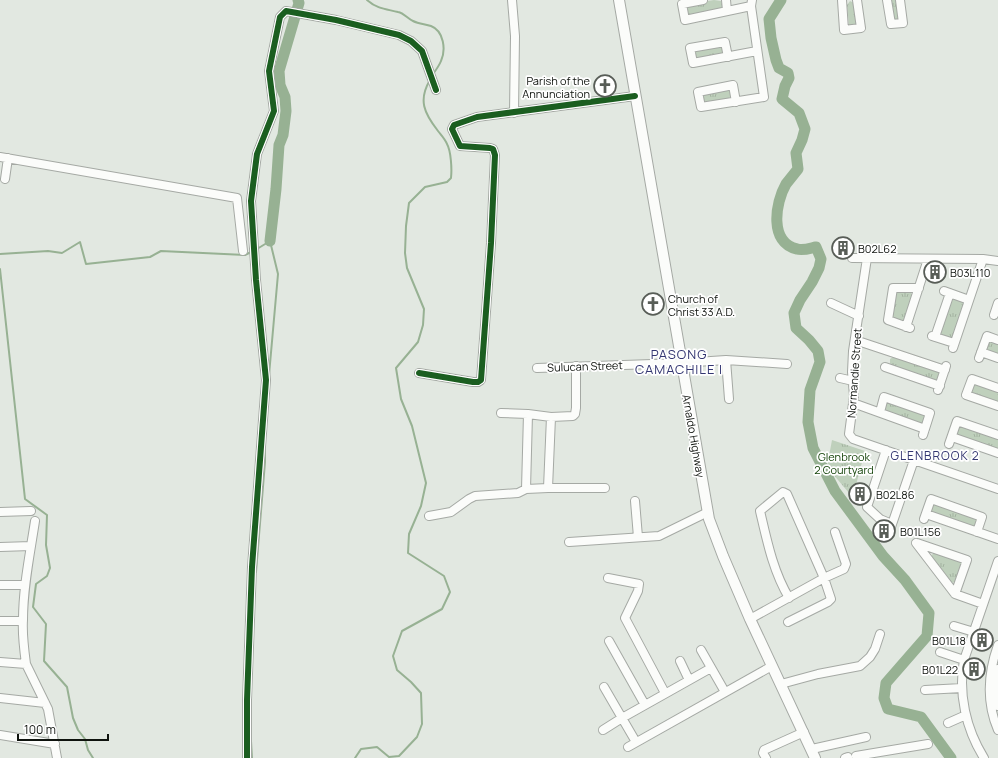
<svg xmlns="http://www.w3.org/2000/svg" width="998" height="758" viewBox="0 0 998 758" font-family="Manrope,sans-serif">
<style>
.grass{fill:url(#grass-tufts)}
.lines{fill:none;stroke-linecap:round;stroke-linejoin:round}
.stream{stroke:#97b193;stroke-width:2}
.river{stroke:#97b193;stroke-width:11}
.minor-casing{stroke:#a5a9a4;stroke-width:10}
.major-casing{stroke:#a5a9a4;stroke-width:12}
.minor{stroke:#fbfcfa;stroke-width:8}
.major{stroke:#fbfcfa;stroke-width:10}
.cycleway-casing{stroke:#fff;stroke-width:8}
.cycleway{stroke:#1b5e20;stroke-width:6}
.labels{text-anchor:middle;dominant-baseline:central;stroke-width:3.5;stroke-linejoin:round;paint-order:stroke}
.poi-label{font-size:11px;fill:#0e120d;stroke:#fff;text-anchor:start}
.street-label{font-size:11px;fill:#0e120d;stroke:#fff}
.park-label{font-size:11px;fill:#124207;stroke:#fff}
.neighbourhood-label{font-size:12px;letter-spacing:1px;fill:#333671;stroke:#fff}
.quarter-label{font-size:13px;letter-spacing:1px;fill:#333671;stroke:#fff}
</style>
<defs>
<pattern id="grass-tufts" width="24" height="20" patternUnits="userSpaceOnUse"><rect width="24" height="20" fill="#bfd0bc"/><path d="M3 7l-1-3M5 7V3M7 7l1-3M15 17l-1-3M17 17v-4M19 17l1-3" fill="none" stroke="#a3b2a0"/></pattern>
</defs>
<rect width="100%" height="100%" fill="#e2e8e1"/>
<path class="grass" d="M714,0L721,1L723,6L722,8L689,15L685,9L689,4Z
M890,0H897L899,21H894Z
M850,1L854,3L857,24L856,26L851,27L849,25L847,5Z
M722,45L725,54L699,60L695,58L694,51Z
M727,89L731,91L732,98L704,103L703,95L704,94Z
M899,291L910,292L913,296L904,320L902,322L891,317L895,294Z
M953,297L962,299L964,303L953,336L951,338L941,336L940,334L950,301Z
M990,341L998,344V355L988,352L986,349L989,342Z
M895,356L939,372L940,374L938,380L936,381L891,366L890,363V359Z
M975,384L998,391V403L972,394L971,392L974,385Z
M890,402L924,415L925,416L923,423L921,424L887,412L885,407L887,404Z
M961,426L998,439V450L957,434L958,428Z
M832,440L865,451L856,485L849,493L827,467Z
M933,504L976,518L977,522L975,526L973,527L931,513L930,508Z
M934,552L961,562V565L955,582L951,583L931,557Z"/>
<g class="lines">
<path class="stream" d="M367,0C377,9 386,9 398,12C404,13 408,19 413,21C419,24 425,24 431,26C444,31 446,50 441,61C439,66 436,70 433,74
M257,249L270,241L278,274L269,375
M0,254L48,251L62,253L80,242L86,264L150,257L161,251L245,255L251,252
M0,269L25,499L47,515L46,545L50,568L47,576L36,584L33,607L46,624L44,661L67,687L73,718L78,730L85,739L88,750L93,758
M256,572L265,462V441
M251,741L252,758
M355,758L361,749L377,747L389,757L399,756L417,737L422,724L421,693L411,682L397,670L393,656L402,631L442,609L450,592L444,576L408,553L409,534L421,506L426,483L412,426L401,399L396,368L418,342L423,325L424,309L407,268L405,253L406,226L409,203L425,187L447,182L451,178C452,169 451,151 447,144C445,139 441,135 438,131C424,113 418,100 430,80"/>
<path class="river" d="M781,0L769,19L771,38L776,60L779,68L788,73L789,78L785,86L782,99L799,113L805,129L802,140L796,153L798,169C794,174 790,179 786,184C775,203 769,243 797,249C803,251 811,248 816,247L821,259L819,268L812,282L800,300L794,313L796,328L809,340L818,351L820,362L810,390L808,422L813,448L835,491L883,556L905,580L929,613L927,636L886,683L884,698L888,709L921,717L951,758
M270,241L276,189L279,145L283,135L286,111L285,97L280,85L279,71L299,3L298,0"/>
<g class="minor-casing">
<path id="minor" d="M512,0L515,36L514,113
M703,0L682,4L685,20L751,6
M726,0L727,11
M842,0L844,30L861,28L857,0
M887,0L891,24L903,23L900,0
M728,57L725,42L690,48L693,63L757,51
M736,102L733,85L698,92L701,107L764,97L751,6L752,0
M0,157L237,198L243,251
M5,179L8,158
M852,258L983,259L998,261
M867,258L853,351L852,372L854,396L849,434L853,439L998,489
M944,291L969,300
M831,303L859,316
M994,315L998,303
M906,327L928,259
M910,328L888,320L893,288H919
M932,336L954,343
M935,337L950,293
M855,340L945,370
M953,348L983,259
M981,352L998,358
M979,358L987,336L998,340
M726,360L787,364
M885,367L940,386
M537,368L681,363L726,360L729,399
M419,373L473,382H478L481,380L491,243L495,155L493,149L490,148L460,146L452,129L454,125L477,117L635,96
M840,378L853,381
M998,388L972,379L966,395L998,406
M938,390L946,366
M853,403L925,429
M880,412L884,397L930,413L923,435
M501,413L528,414
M952,437L998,453
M949,444L957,421L998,435
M886,450L867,507L880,519L892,524
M548,488H605
M526,489L548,488L551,417
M635,501L638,537
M0,512L31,511
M926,514L998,539
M429,516L451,512L469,499L475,496L518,493L526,489L528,414L551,417L573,416L575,414L576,408V366
M924,519L931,499L982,517L977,532
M35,521C30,554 23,587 23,620C22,634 24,649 26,664L48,709L57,758
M889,533L914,460
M569,542L659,536L708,512
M916,543L955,594L983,604
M917,543L967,560L955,594
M0,547L31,546
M608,578L639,584L638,591L625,618L665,693
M0,585H25
M750,619L824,578L844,569L846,564L835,532
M0,621H22
M788,622L828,602L831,599L824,578L787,494L783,492L760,511C767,541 773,571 789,598
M954,626L974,632
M609,641L645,705
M998,645C988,673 986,702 998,730
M701,650L725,692
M940,652L964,660
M680,661L689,680
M0,662L26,664
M998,669L996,692L998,706
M781,684L818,674L860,666L870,657L875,649L880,634
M925,690L962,688
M0,698L45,703
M948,723L966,715
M603,730L622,718L604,687
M0,735L55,744
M636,742L622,718L711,668
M628,747L772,666
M812,749L866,737
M856,756L928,744
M247,758V700L252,567L266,380L256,280L251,201L257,154L274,111L269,71L280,17L286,11L336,20L399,35L411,41L422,51L436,90
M766,758L763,753L764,750L804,732
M845,758L848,757
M984,758C966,729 958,694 964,660L998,561"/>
</g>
<g class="major-casing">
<path id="major" d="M619,0L709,519L723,556L750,619L815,758"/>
</g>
<use href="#minor" class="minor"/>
<use href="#major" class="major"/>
<g class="cycleway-casing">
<path id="cycleway" d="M419,373L473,382H478L481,380L491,243L495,155L493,149L490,148L460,146L452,129L454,125L477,117L635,96
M247,758V700L252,567L266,380L256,280L251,201L257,154L274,111L269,71L280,17L286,11L336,20L399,35L411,41L422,51L436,90"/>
</g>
<use href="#cycleway" class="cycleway"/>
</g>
<defs>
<g id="church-ring" transform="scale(1.15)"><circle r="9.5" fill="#fff" stroke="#585d57" stroke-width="1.5"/><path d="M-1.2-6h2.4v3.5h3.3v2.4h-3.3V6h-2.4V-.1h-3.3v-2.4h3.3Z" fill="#585d57"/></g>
<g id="building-ring" transform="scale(1.15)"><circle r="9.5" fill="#fff" stroke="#585d57" stroke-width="1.5"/><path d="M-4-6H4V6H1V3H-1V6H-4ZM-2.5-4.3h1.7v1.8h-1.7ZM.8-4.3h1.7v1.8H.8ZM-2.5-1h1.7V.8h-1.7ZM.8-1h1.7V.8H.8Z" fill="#585d57"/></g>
</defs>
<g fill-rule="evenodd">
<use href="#church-ring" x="605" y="86"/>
<use href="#building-ring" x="843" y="248"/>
<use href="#building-ring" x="935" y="272"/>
<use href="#church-ring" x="653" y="304"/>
<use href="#building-ring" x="860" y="494"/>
<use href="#building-ring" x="884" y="531"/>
<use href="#building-ring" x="982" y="640"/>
<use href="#building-ring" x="974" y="669"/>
</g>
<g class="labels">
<g class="poi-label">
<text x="590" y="80" text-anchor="end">Parish of the<tspan x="590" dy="13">Annunciation</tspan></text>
<text x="858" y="248">B02L62</text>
<text x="950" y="272">B03L110</text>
<text x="668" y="298">Church of<tspan x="668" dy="13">Christ 33 A.D.</tspan></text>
<text x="876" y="494">B02L86</text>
<text x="900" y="531">B01L156</text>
<text x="966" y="640" text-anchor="end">B01L18</text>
<text x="958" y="669" text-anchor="end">B01L22</text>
</g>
<g class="street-label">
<text transform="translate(585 366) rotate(-2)">Sulucan Street</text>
<text transform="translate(854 373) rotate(-86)">Normandie Street</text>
<text transform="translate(694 436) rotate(80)">Arnaldo Highway</text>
</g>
<g class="park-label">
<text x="844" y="456">Glenbrook<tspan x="844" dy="13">2 Courtyard</tspan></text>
</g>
<g class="neighbourhood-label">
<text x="935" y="455">GLENBROOK 2</text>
</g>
<g class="quarter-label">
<text x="679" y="354">PASONG<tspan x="679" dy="15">CAMACHILE I</tspan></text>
</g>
</g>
<path d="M18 734v6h90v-6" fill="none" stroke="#0e120d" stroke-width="2"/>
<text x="24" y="734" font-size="12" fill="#0e120d" stroke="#ffffff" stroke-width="3" paint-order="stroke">100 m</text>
</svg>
